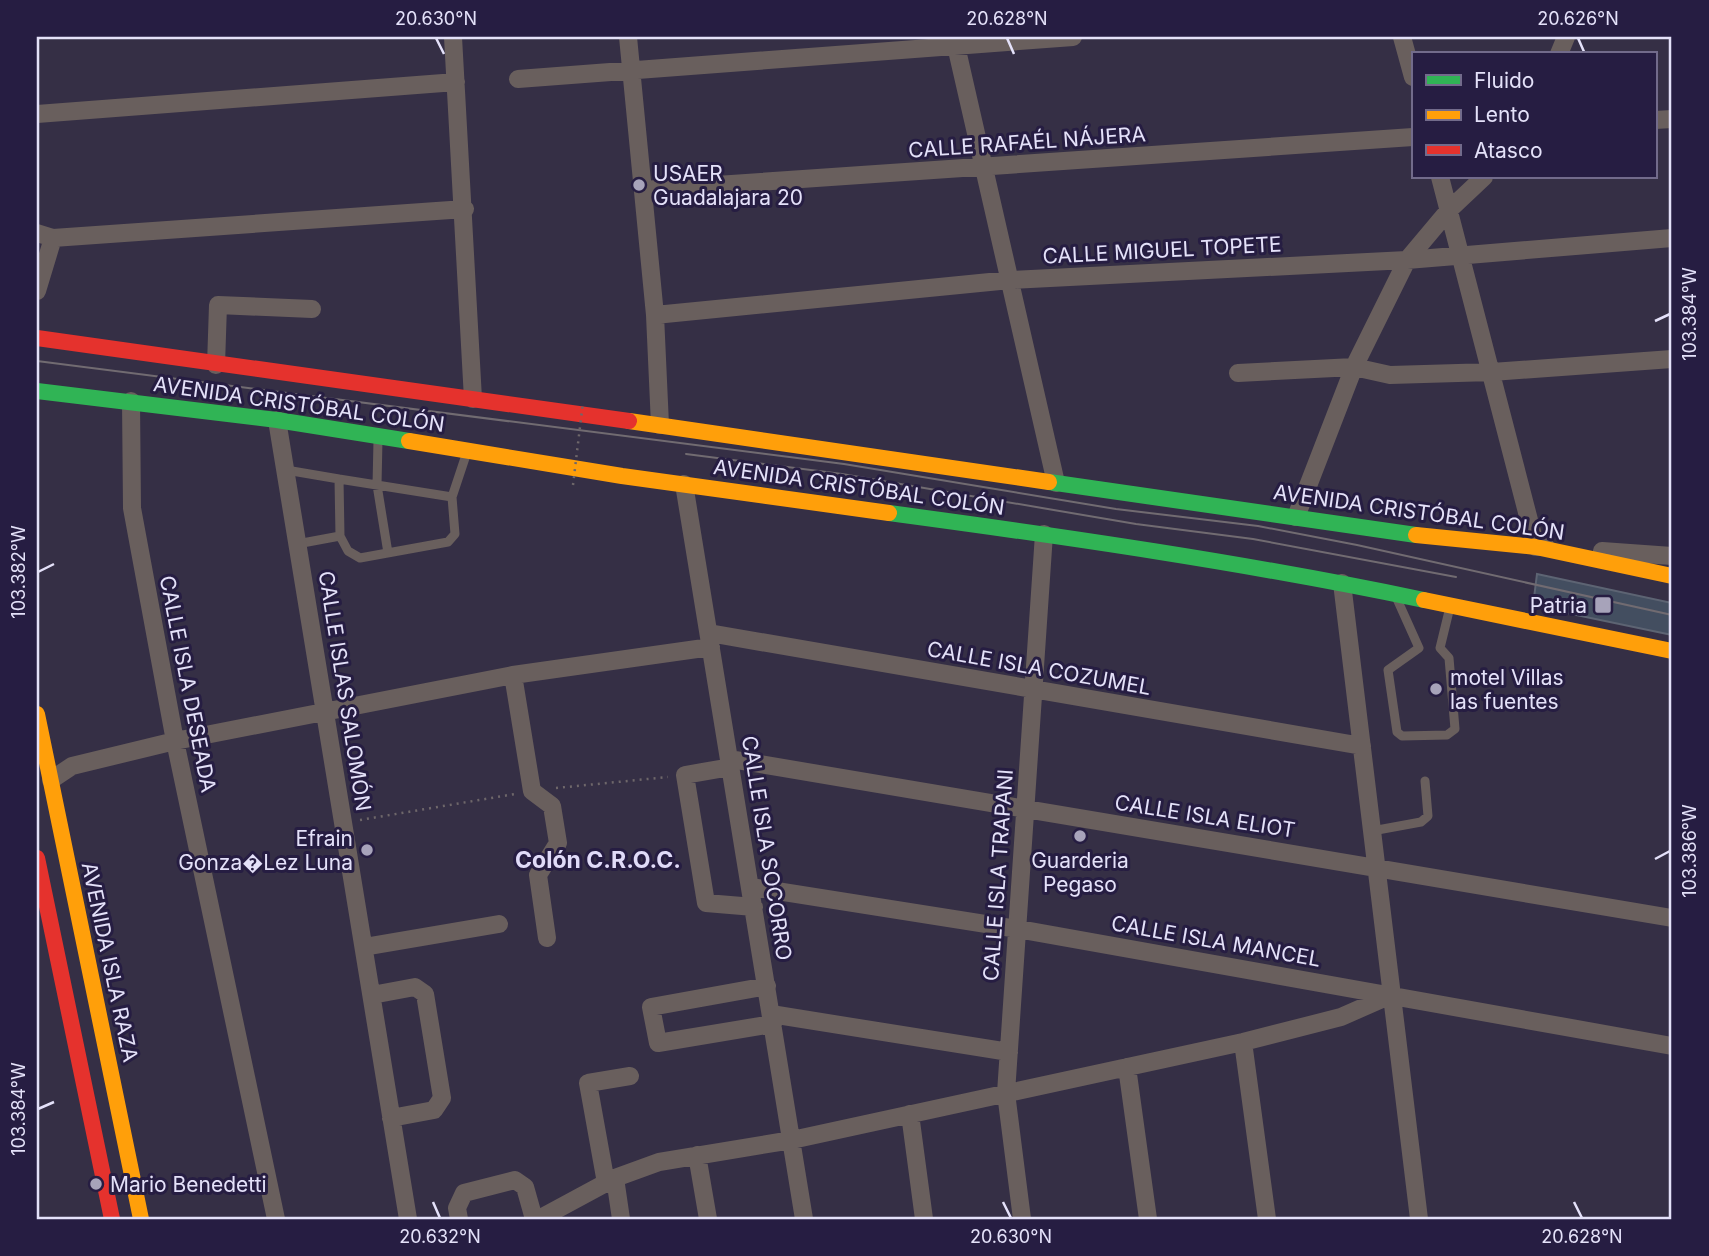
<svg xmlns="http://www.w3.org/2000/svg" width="1709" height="1256" viewBox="0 0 1709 1256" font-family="Inter,sans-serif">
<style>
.building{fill:#434e60;stroke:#5d6473;stroke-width:2}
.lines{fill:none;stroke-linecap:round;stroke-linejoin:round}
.path{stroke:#6e676a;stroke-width:2.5;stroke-dasharray:2 5;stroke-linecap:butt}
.lane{stroke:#695f5d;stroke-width:9}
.street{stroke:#695f5d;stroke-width:18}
.fast{stroke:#30b455;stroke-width:16}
.slow{stroke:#ff9f0a;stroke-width:16}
.jam{stroke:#e5322d;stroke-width:16}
.tram{stroke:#716b71;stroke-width:2}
.path-bridge{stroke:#6e676a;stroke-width:2.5;stroke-dasharray:2 5;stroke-linecap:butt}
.ticks{fill:none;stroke:#e4e1f9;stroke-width:2.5}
.poi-dot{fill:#a7a3ba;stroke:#261d42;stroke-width:2.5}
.labels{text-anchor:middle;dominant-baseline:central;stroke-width:6;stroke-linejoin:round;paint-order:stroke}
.street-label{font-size:21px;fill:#e4e1f9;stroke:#261d42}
.poi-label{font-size:21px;fill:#e4e1f9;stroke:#261d42;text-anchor:start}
.neighbourhood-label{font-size:23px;font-weight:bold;fill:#e0dbf8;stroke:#261d42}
.neatline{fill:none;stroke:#e4e1f9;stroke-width:2.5}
.ticks-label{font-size:18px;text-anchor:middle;fill:#e4e1f9}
</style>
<rect width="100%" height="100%" fill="#352f45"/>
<path class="building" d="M1537,574L1672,603V635L1533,606Z"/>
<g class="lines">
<path class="path" d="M556,788L668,777
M360,820L515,794"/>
<path class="lane" d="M378,440L377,485L388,553
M286,470L339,479L340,536L297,544
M339,479L452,497L455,534L448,542L360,558L348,551L340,536
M452,497L467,452
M1397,599L1419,648L1388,670L1397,732L1402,736L1447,735L1455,729L1449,658L1440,648L1450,607
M1372,831L1421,822L1428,816L1425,781"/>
<path class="street" d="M453,37L473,399
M628,37L655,315L660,425
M954,37L1056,483
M1402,37L1413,77
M1559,54L1566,37
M518,79L1073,37
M37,114L456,82
M1655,120L1672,119
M1440,177L1536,547H1546
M643,190L1413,137
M37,233L53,238L465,209
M37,291L53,238
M655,315L1010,280L1407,260L1672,238
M216,365L218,305L312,309
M1238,373L1354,367L1390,375L1492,372L1672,359
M131,401L132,508L175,741L276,1219
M277,420L408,1219
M684,484L804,1219
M1296,517L1354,367L1407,260L1449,210L1484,177
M1602,551L1672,556
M1342,583L1419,1219
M709,633L1362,746
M513,675L532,791L552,806L558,843L538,875L547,938
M730,759L1672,918
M731,767L685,775L706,903L754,907
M51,780L72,766L175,741L513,675L711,647
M751,887L1018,929L1672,1046
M364,947L499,924
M767,986L651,1007L658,1043L773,1024
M372,995L415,987L425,994L442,1098L434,1110L391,1118
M771,1014L1009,1052
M1243,1042L1267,1219
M1127,1067L1148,1219
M910,1114L924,1219
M697,1155L708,1219
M615,1178L621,1219
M606,1183L588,1083L630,1076
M459,1219L457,1208L464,1193L515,1180L525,1187L534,1219
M539,1219L615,1178L659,1162L792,1140L1243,1042L1341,1017L1391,995
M1022,1219L1006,1093L1044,534"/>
<path class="fast" d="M37,391L277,420L409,441
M1049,482L1416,535
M889,513C1068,537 1247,563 1424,600"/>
<path class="slow" d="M629,421L1049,482
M409,441L622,476L889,513
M1416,535L1536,547L1672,576
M1424,600L1672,651
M37,714L141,1219"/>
<path class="jam" d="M37,338L629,421
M37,858L112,1219"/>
<path class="tram" d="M37,361L844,464L1116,509L1258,526L1357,545L1672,615
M686,454L842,474L1136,524L1253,539L1456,577"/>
<path class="path-bridge" d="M573,485L583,402"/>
</g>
<path class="ticks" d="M436,38L444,54M1007,38L1014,54M1578,38L1585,54M1655,321L1670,314M38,572L54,564M1655,859L1670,851M38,1109L54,1102M433,1202L440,1218M1003,1202L1011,1218M1574,1202L1582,1218"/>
<g class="poi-dot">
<circle cx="639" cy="185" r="7"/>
<rect x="1594" y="596" width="18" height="18" rx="3.5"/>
<circle cx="1436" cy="689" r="7"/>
<circle cx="1080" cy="836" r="7"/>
<circle cx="367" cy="850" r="7"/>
<circle cx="96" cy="1184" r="7"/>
</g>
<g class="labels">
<g class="street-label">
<text transform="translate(1027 142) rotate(-4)">CALLE RAFAÉL NÁJERA</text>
<text transform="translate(1162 250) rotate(-3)">CALLE MIGUEL TOPETE</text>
<text transform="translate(299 404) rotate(8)">AVENIDA CRISTÓBAL COLÓN</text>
<text transform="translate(859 487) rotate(8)">AVENIDA CRISTÓBAL COLÓN</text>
<text transform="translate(1419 512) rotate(8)">AVENIDA CRISTÓBAL COLÓN</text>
<text transform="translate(1039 668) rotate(10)">CALLE ISLA COZUMEL</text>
<text transform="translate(188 684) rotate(79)">CALLE ISLA DESEADA</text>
<text transform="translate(345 691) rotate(81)">CALLE ISLAS SALOMÓN</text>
<text transform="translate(1205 816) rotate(9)">CALLE ISLA ELIOT</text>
<text transform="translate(767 848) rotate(81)">CALLE ISLA SOCORRO</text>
<text transform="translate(998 875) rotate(-86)">CALLE ISLA TRAPANI</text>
<text transform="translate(1216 941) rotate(10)">CALLE ISLA MANCEL</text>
<text transform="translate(110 962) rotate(78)">AVENIDA ISLA RAZA</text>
</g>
<g class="poi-label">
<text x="653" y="173">USAER<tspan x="653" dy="24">Guadalajara 20</tspan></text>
<text x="1587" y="605" text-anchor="end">Patria</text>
<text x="1450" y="677">motel Villas<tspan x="1450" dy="24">las fuentes</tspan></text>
<text x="353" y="838" text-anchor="end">Efrain<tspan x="353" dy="24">Gonza�Lez Luna</tspan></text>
<text x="1080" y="860" text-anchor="middle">Guarderia<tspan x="1080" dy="24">Pegaso</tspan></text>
<text x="110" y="1184">Mario Benedetti</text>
</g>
<g class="neighbourhood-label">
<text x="598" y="860">Colón C.R.O.C.</text>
</g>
</g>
<rect width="1709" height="1256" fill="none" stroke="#261d42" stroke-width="77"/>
<rect x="1412" y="52" width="245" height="126" fill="#261d42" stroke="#726b8b" stroke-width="2"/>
<rect x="1426" y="75" width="35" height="10" fill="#30b455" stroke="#726b8b" stroke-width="2"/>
<text x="1474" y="88" font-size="21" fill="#e4e1f9">Fluido</text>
<rect x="1426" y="110" width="35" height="10" fill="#ff9f0a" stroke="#726b8b" stroke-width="2"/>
<text x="1474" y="122" font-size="21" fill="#e4e1f9">Lento</text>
<rect x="1426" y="145" width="35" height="10" fill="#e5322d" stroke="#726b8b" stroke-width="2"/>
<text x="1474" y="158" font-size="21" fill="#e4e1f9">Atasco</text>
<rect x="38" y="38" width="1632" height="1180" class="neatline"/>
<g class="ticks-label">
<text x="436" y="25">20.630°N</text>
<text x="1007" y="25">20.628°N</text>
<text x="1578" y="25">20.626°N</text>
<text transform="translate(1690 314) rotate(-90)" y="6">103.384°W</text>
<text transform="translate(19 572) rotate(-90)" y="6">103.382°W</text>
<text transform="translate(1690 851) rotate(-90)" y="6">103.386°W</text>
<text transform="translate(19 1109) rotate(-90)" y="6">103.384°W</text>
<text x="440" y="1243">20.632°N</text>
<text x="1011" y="1243">20.630°N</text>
<text x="1582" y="1243">20.628°N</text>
</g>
</svg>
